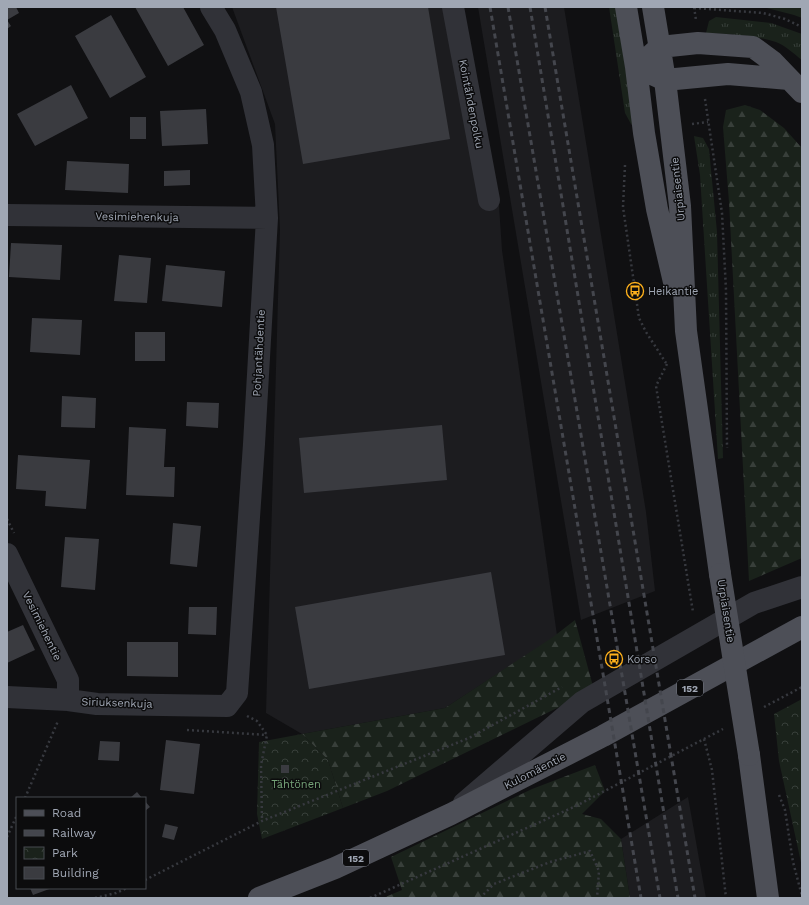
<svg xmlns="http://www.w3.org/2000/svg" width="809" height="905" viewBox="0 0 809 905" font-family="'Work Sans',sans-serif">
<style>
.built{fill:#1c1c1f}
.grass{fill:url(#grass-tufts)}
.forest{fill:url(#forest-firs)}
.park{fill:url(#park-crowns)}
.building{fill:#3a3b40}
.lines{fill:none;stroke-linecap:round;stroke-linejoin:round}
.path{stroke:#37393f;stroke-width:2.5;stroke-dasharray:2 3;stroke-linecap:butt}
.minor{stroke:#313238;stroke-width:22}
.major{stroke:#4d4f57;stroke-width:22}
.rail{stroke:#44464d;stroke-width:3;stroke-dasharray:5 4;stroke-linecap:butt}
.major-bridge{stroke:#4d4f57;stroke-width:22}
.labels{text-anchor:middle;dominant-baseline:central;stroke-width:3;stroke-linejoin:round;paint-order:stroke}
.shield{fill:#0c0c0d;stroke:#747882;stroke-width:1}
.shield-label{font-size:10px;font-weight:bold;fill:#a0a7b4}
.street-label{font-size:11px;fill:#a0a7b4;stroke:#0c0c0d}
.poi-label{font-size:11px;fill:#a0a7b4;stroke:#0c0c0d;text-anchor:start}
.park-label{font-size:11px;fill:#75a278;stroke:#0c0c0d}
</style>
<defs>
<pattern id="grass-tufts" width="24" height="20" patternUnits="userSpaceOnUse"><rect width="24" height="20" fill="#1a221b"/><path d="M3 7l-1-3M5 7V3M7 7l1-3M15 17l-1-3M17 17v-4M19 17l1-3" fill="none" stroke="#383f3a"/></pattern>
<pattern id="forest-firs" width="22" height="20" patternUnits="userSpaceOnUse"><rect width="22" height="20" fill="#1a221b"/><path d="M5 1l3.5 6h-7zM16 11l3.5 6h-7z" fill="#383f3a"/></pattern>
<pattern id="park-crowns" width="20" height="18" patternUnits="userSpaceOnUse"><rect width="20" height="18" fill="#1a221b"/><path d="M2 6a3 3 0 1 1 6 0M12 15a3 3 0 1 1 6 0" fill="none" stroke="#383f3a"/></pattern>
</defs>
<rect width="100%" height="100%" fill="#101012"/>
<path class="built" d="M232,7H445L498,191L502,250L557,635L445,708L302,734L266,713L280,230L275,124Z
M478,7H564L646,512L655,591L581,620Z
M688,797L706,898H630L621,839Z"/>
<path class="grass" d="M609,7H618L637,127L631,124L625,113Z
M763,7H802V18L794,15Z
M716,17L771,23L802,34V60C794,54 785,45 776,42C754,35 729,34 706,33L709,21Z
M694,136L703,138L709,149L717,232L723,458L718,459L700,175Z"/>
<path class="forest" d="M745,105L760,110L784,128L802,148V558L749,581L729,202L723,127L726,110Z
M575,620L594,690L387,791L343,808L328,760L302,734L445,708L553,637Z
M595,765L605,791L582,814L601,819L621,839L630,898H383L402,890L391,857L532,789Z"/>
<path class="park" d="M802,699V867L779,761L774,714Z
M302,734L328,760L343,808L262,839L257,814L259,742Z"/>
<path class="building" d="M7,7H16L19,13L7,20L11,26L7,29Z
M135,7H183L204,45L168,66Z
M276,7H428L450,139L303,164Z
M111,15L146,77L110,98L75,36Z
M71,85L88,118L35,146L17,114Z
M206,109L208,144L162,146L160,111Z
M130,117H146V139H130Z
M67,161L129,164L128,193L65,190Z
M190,170V185L164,186V171Z
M11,243L62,245L60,280L9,277Z
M119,255L151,258L147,303L114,301Z
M166,265L225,271L222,307L162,301Z
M32,318L82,320L80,355L30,352Z
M135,332H165V361H135Z
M62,396L96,398L95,428L61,427Z
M187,402L219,403L218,428L186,426Z
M442,425L447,480L304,493L299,438Z
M129,427L166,429L164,467H175L174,497L126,495Z
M18,455L90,460L86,509L45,506L46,491L16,489Z
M173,523L201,526L197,567L170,564Z
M65,537L99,539L95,590L61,587Z
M491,572L505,655L309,689L295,607Z
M189,607H217L216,635L188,634Z
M23,625L35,650L7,663V632Z
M127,642H178V677L127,676Z
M166,740L200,744L194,794L160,790Z
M100,741L120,742L119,761L98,760Z
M281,765H289V773H281Z
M137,792L142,798H130Z
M145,801L150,807L145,811Z
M165,824L178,827L174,840L162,837Z
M30,888H52L33,895Z"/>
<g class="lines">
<path class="path" d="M694,7L696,20
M694,8L763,13L785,19L802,27
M705,99L722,213L726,290L727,448
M692,124L708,122
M625,165L623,207L639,318L646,332L666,363
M667,364L656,386L693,612
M7,519L14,533
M764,707L802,687
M247,716L257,721L267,735L261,765L262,821
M187,730L267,735
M704,739L712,770L726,898
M779,795L785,810L793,862L802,896
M25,798L58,721
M7,837L17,815
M145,880L262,821L469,738L562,687
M95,898L116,893L127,888
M370,898L576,806L723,729
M480,898L494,884L550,862L590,851L599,871L597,898"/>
<path class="minor" d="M453,7L489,200
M7,215L267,218
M7,554L68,680V700
M7,697L68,700L97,704L227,706L237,693L254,444L267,218L263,145L251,92L225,30L211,7
M464,803L582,702L754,603L802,587"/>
<path class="major" d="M626,7L636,67L644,133L657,209L674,282
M653,7L665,80L680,206L686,331L720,574
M649,57L660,47L698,43L753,47L772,61L802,92
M652,74L665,80L728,74L789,79
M749,755L768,898
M259,898L335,868L451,814L603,736L802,627"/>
<path class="rail" d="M490,7L641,898
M508,7L660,898
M530,7L678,898
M545,7L695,898"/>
<path class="major-bridge" d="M720,574L749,755"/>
</g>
<defs>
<g id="bus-ring" transform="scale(0.9)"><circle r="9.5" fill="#0c0c0d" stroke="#ffb11c" stroke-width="1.5"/><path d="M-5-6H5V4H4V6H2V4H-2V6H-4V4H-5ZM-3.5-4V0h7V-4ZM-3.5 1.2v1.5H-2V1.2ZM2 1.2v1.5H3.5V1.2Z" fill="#ffb11c"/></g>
</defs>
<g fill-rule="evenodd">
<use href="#bus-ring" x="635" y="291"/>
<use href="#bus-ring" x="614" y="659"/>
</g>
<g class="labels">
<g class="shield">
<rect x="677" y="680" width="26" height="16" rx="3"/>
<rect x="343" y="850" width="26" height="16" rx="3"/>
</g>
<g class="shield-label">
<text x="690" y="688">152</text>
<text x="356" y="858">152</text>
</g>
<g class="street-label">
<text transform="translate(471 104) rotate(79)">Kointähdenpolku</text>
<text transform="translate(678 189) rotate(-96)">Urpiaisentie</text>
<text transform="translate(137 217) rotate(1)">Vesimiehenkuja</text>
<text transform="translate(259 353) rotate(-87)">Pohjantähdentie</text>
<text transform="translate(726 611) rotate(81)">Urpiaisentie</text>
<text transform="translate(42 626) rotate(64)">Vesimiehentie</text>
<text transform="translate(117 703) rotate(2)">Siriuksenkuja</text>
<text transform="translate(535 771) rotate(-27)">Kulomäentie</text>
</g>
<g class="poi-label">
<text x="648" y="291">Heikantie</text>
<text x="627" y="659">Korso</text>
</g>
<g class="park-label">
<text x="296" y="784">Tähtönen</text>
</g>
</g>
<rect width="809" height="905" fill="none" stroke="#a0a7b4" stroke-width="16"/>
<rect x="16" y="797" width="130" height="92" fill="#0c0c0d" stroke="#474a50"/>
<rect x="24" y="810" width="20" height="6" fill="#4d4f57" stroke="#474a50"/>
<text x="52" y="817" font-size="12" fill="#a0a7b4">Road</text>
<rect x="24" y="830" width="20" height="6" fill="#44464d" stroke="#474a50"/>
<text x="52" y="837" font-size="12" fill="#a0a7b4">Railway</text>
<rect x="24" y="847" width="20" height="12" fill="url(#park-crowns)" stroke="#474a50"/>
<text x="52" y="857" font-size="12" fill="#a0a7b4">Park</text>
<rect x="24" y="867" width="20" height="12" fill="#3a3b40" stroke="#474a50"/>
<text x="52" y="877" font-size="12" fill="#a0a7b4">Building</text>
</svg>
